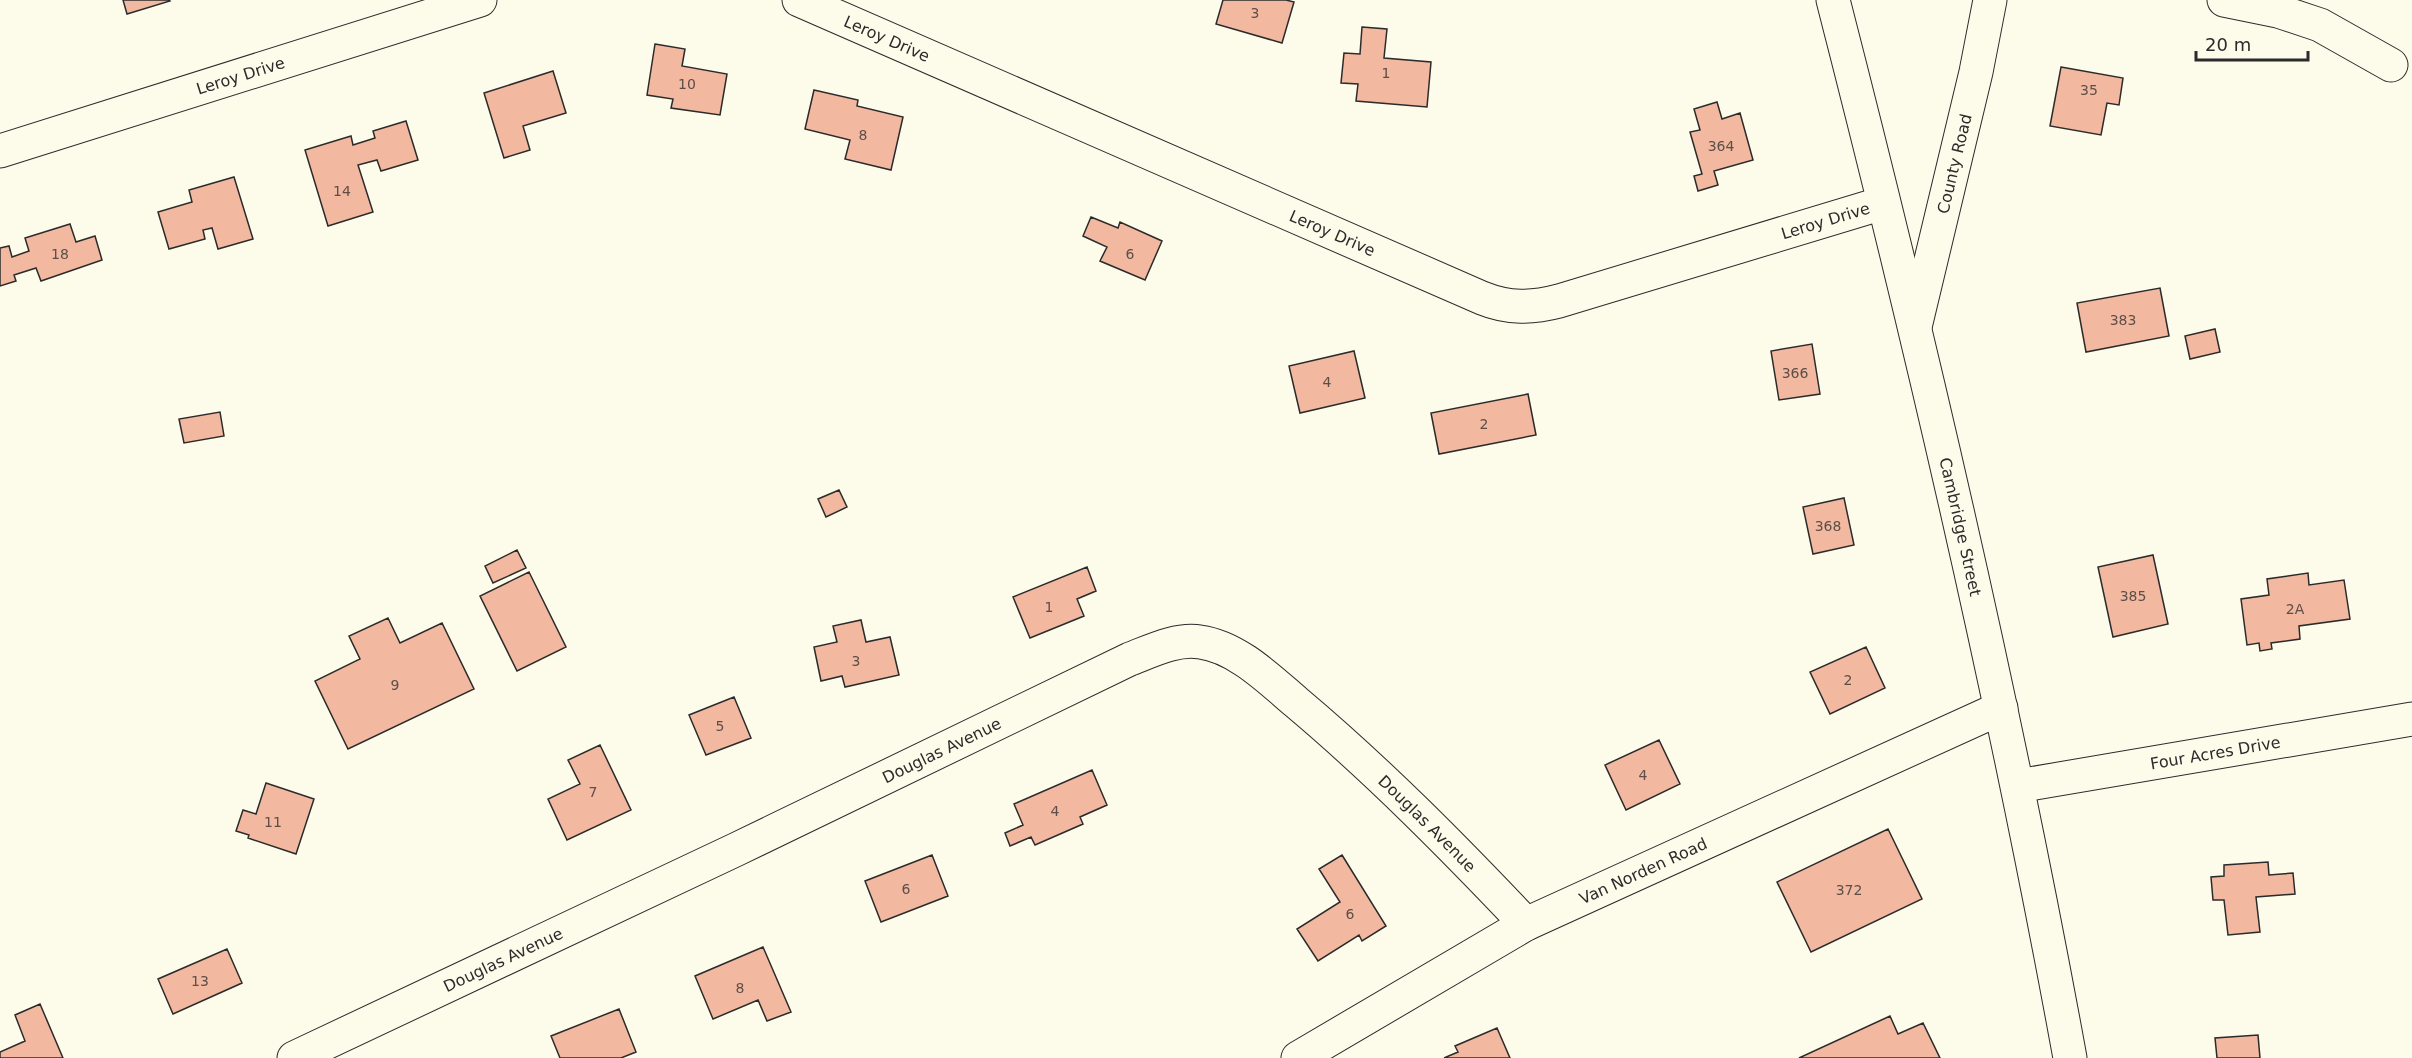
<svg xmlns="http://www.w3.org/2000/svg" width="2412" height="1058" viewBox="0 0 2412 1058" font-family="'DejaVu Sans',sans-serif">
<style>
.building{fill:#f2b8a0;stroke:#2b2b2b;stroke-width:1.5}
.lines{fill:none;stroke-linecap:round;stroke-linejoin:round}
.minor-casing{stroke:#2b2b2b;stroke-width:35}
.tertiary-casing{stroke:#2b2b2b;stroke-width:35}
.primary-casing{stroke:#2b2b2b;stroke-width:35}
.minor{stroke:#fdfbea;stroke-width:33}
.tertiary{stroke:#fdfbea;stroke-width:33}
.primary{stroke:#fdfbea;stroke-width:33}
.labels{text-anchor:middle;dominant-baseline:central;stroke-width:4.5;stroke-linejoin:round;paint-order:stroke}
.number-label{font-size:14px;fill:#5d4e48}
.street-label{font-size:16px;fill:#2b2b2b;stroke:#fdfbea}
</style>
<rect width="100%" height="100%" fill="#fdfbea"/>
<path class="building" d="M123,0H169L170,1L127,14Z
M1223,0H1286L1294,2L1282,43L1216,24Z
M1362,27L1387,29L1384,58L1431,62L1427,107L1356,101L1358,84L1341,83L1344,53L1360,54Z
M655,44L685,49L682,66L727,74L720,115L671,108L673,99L647,95Z
M2061,67L2123,78L2119,105L2107,103L2101,135L2050,126Z
M553,71L566,113L523,126L530,150L504,158L484,93Z
M814,90L858,100L857,106L903,117L891,170L845,159L850,140L805,129Z
M1717,102L1722,119L1740,113L1753,160L1714,171L1718,185L1698,191L1694,176L1702,174L1690,132L1700,130L1694,109Z
M406,121L418,160L381,171L377,160L358,165L373,212L328,226L305,150L351,136L353,145L375,138L373,131Z
M234,177L253,239L218,249L212,228L203,230L205,239L169,249L158,212L192,202L189,190Z
M1091,217L1118,228L1120,222L1162,241L1145,280L1100,261L1107,247L1083,236Z
M70,224L76,242L95,236L102,260L41,281L36,268L14,275L16,281L0,286V248L9,246L12,257L29,251L25,238Z
M2160,288L2169,336L2086,352L2077,303Z
M2215,329L2220,352L2190,359L2185,336Z
M1812,344L1820,394L1779,400L1771,351Z
M1354,351L1365,398L1300,413L1289,366Z
M1528,394L1536,435L1439,454L1431,413Z
M220,412L224,436L184,443L179,419Z
M839,490L847,507L826,517L818,499Z
M1844,498L1854,545L1813,554L1803,507Z
M517,550L526,568L493,583L485,566Z
M2153,555L2168,624L2113,637L2098,567Z
M1087,567L1096,591L1077,599L1084,616L1030,638L1013,597Z
M529,572L566,647L517,671L480,596Z
M2308,573L2309,585L2344,580L2350,619L2299,626L2300,639L2271,643L2272,649L2260,651L2259,643L2247,645L2241,599L2269,595L2267,579Z
M388,618L400,643L442,623L474,689L348,749L315,681L360,659L349,636Z
M861,620L866,642L890,637L899,675L845,687L842,676L821,681L814,647L837,642L833,626Z
M1866,647L1885,688L1830,714L1810,672Z
M734,697L751,738L706,755L689,715Z
M1659,740L1680,784L1626,810L1605,765Z
M600,745L631,810L567,840L548,799L580,784L568,760Z
M1092,770L1107,805L1080,817L1083,824L1035,845L1031,837L1010,846L1005,833L1023,825L1014,804Z
M266,783L314,799L296,854L248,838L249,835L236,831L243,810L256,814Z
M1888,829L1922,899L1811,952L1777,882Z
M932,855L948,896L881,922L865,881Z
M1342,855L1386,926L1362,941L1359,935L1318,961L1297,929L1340,902L1319,869Z
M2268,862L2269,875L2293,873L2295,894L2256,897L2260,932L2228,935L2224,900H2213L2211,877L2224,876V865Z
M763,947L791,1012L767,1021L758,1000L713,1019L695,976Z
M227,949L242,983L173,1014L158,979Z
M40,1004L63,1058H0V1052L25,1041L15,1015Z
M619,1009L636,1052L621,1058H560L551,1036Z
M1890,1016L1898,1034L1923,1023L1940,1058H1799Z
M1497,1028L1510,1058H1444L1458,1052L1455,1046Z
M2258,1035L2260,1058H2217L2215,1038Z"/>
<g class="lines">
<g class="minor-casing">
<g id="minor">
<path id="s1" d="M799,0L1482,298C1509,309 1532,308 1559,301L1883,203"/>
<path d="M2224,0L2278,11L2320,25L2391,65"/>
<path id="s2" d="M0,151L480,0"/>
<path id="s3" d="M2018,786L2412,719"/>
<path id="s4" d="M294,1058L735,850L1130,659C1151,651 1177,638 1200,642C1237,647 1269,679 1296,702C1377,770 1453,847 1526,924"/>
<path id="s5" d="M1298,1058L1526,924L2001,708"/>
</g>
</g>
<g class="tertiary-casing">
<g id="tertiary">
<path id="s6" d="M1915,327L1976,72L1990,0"/>
</g>
</g>
<g class="primary-casing">
<g id="primary">
<path id="s7" d="M1833,0C1923,350 2005,702 2070,1058"/>
</g>
</g>
<use href="#minor" class="minor"/>
<use href="#tertiary" class="tertiary"/>
<use href="#primary" class="primary"/>
</g>
<g class="labels">
<g class="number-label">
<text x="1255" y="13">3</text>
<text x="1386" y="73">1</text>
<text x="687" y="84">10</text>
<text x="2089" y="90">35</text>
<text x="863" y="135">8</text>
<text x="1721" y="146">364</text>
<text x="342" y="191">14</text>
<text x="60" y="254">18</text>
<text x="1130" y="254">6</text>
<text x="2123" y="320">383</text>
<text x="1795" y="373">366</text>
<text x="1327" y="382">4</text>
<text x="1484" y="424">2</text>
<text x="1828" y="526">368</text>
<text x="2133" y="596">385</text>
<text x="1049" y="607">1</text>
<text x="2295" y="609">2A</text>
<text x="856" y="661">3</text>
<text x="1848" y="680">2</text>
<text x="395" y="685">9</text>
<text x="720" y="726">5</text>
<text x="1643" y="775">4</text>
<text x="593" y="792">7</text>
<text x="1055" y="811">4</text>
<text x="273" y="822">11</text>
<text x="906" y="889">6</text>
<text x="1849" y="890">372</text>
<text x="1350" y="914">6</text>
<text x="200" y="981">13</text>
<text x="740" y="988">8</text>
</g>
<g class="street-label">
<text stroke="none"><textPath href="#s1" startOffset="96">Leroy Drive</textPath></text>
<text stroke="none"><textPath href="#s2" startOffset="252">Leroy Drive</textPath></text>
<text stroke="none"><textPath href="#s6" startOffset="168">County Road</textPath></text>
<text stroke="none"><textPath href="#s1" startOffset="1102">Leroy Drive</textPath></text>
<text stroke="none"><textPath href="#s1" startOffset="582">Leroy Drive</textPath></text>
<text stroke="none"><textPath href="#s7" startOffset="542">Cambridge Street</textPath></text>
<text stroke="none"><textPath href="#s4" startOffset="717">Douglas Avenue</textPath></text>
<text stroke="none"><textPath href="#s3" startOffset="200">Four Acres Drive</textPath></text>
<text stroke="none"><textPath href="#s4" startOffset="1293">Douglas Avenue</textPath></text>
<text stroke="none"><textPath href="#s5" startOffset="393">Van Norden Road</textPath></text>
<text stroke="none"><textPath href="#s4" startOffset="231">Douglas Avenue</textPath></text>
</g>
</g>
<path d="M2196 51v9h112v-9" fill="none" stroke="#2b2b2b" stroke-width="3"/>
<text x="2205" y="51" font-size="18" fill="#2b2b2b" stroke="#fdfbea" stroke-width="4.5" paint-order="stroke">20 m</text>
</svg>
